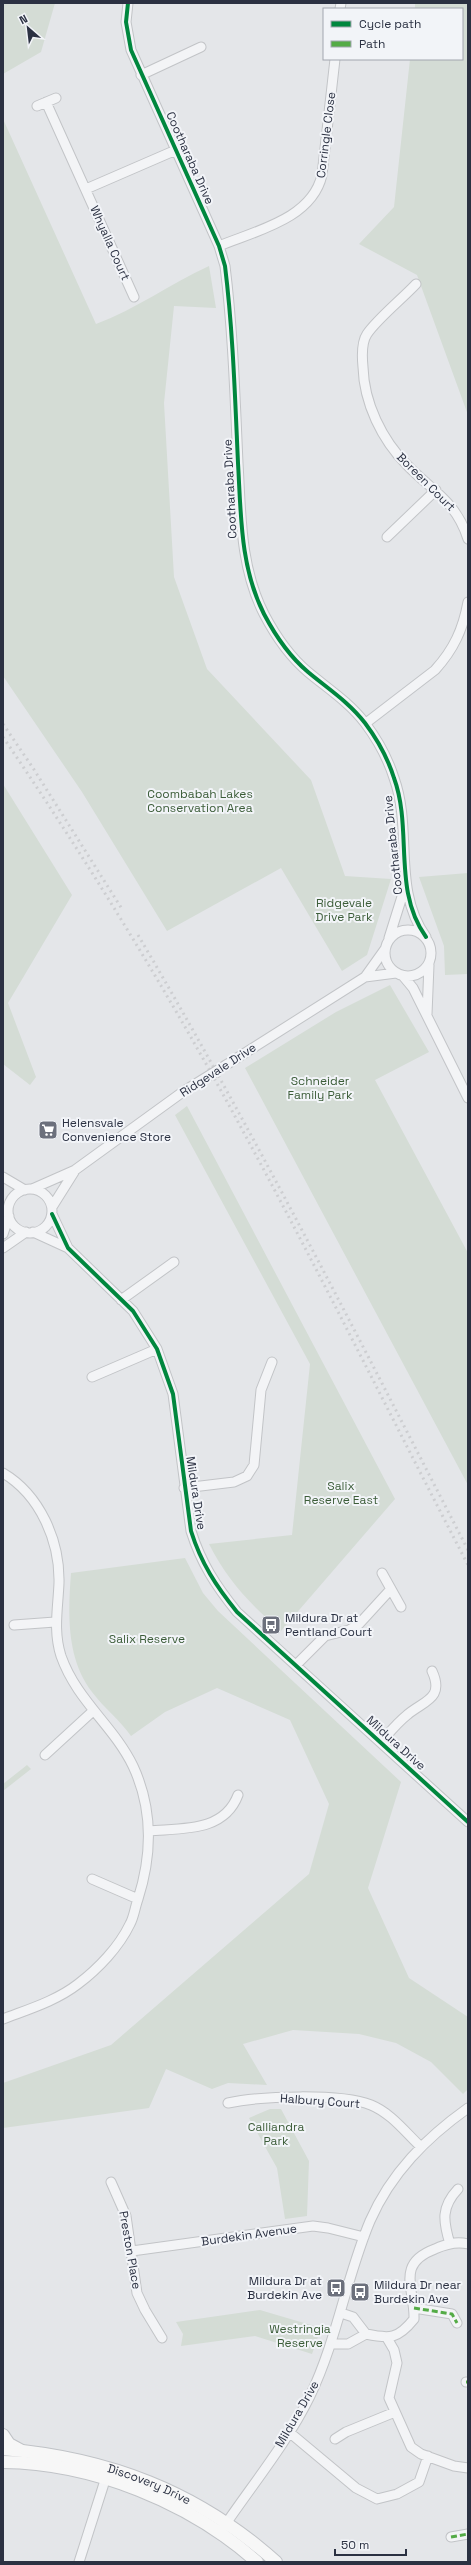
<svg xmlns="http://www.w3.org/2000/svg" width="471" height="2565" viewBox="0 0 471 2565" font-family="'Space Grotesk',sans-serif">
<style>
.green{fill:#d4dcd5}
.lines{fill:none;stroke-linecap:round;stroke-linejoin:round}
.minor-casing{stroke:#c2c4c7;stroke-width:11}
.major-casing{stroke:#c0c3c7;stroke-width:14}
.minor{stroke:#f3f4f6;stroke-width:9}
.major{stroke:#f7f7f7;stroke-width:12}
.rail{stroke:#cdced1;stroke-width:3;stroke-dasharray:2 4;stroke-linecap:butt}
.minor-bridge-casing{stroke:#c2c4c7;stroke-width:11;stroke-linecap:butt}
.minor-bridge{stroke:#f3f4f6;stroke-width:9}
.quiet{stroke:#54ab46;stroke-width:3;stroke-dasharray:6 3;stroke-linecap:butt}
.cycleway-casing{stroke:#f2f4f8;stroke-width:6}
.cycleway{stroke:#00873e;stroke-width:4}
.labels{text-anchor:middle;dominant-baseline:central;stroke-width:4;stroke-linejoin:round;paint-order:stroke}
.street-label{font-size:12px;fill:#2b3142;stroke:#f2f4f8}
.park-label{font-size:12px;fill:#3c5d39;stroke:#f2f4f8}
.poi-label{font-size:12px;fill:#2b3142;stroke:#f2f4f8;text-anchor:start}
</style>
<rect width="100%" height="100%" fill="#e4e6e9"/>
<path class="green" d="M3,3H55L41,52L3,74Z
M415,3H468V415L417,275L359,244L394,207L410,59H462V9H415Z
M3,119L96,324C136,309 170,284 209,266L216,308L174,306L164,403L174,577L207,669L311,780L345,876L391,879L367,955L342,971L281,868L167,931L82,792L3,676Z
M3,784L72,895L8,1003L36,1077L30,1085L3,1064Z
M468,873V974L445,975L444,946L419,877Z
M390,985L429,1052L375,1080L468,1253V1485L245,1068L336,1012Z
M187,1106L395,1499L281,1631C251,1605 227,1580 209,1544L292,1535L310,1364L175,1115Z
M185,1558L203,1593L218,1611L401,1782L368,1888L409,1978L468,2017V2089L463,2094L431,2062L396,2043L359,2034L293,2030L243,2044L267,2085L228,2083L212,2089L166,2069L149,2108L3,2128V2083L111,2045L309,1874L329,1804L290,1720L217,1688L165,1712L131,1736C120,1720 104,1708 92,1692C66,1658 68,1613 71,1573Z
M27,1765L31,1769L3,1791V1784Z
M270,2109H281L309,2161L307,2216L285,2219L277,2168L249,2118Z
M260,2310L321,2328L312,2354L255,2336L181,2346L183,2334L176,2322Z"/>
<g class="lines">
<g class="minor-casing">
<path id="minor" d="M128,3L126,22L131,50L219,246L225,266C233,331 235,397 238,463C241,514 240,567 264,614C275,635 289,656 308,672C327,688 349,702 365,723C377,739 388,759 394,778C413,830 392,890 426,937
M340,9L341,3
M141,75L201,47
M46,102L134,297
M37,106L56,98
M86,189L176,150
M219,246C255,231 312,219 322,175L335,59
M416,284C403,298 377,319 367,334C361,343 362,357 363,367C364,403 382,440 407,465C432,491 456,501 468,539
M387,537L436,490
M366,723L435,670C454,649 463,629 468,602
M385 953a23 23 0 1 1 46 0a23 23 0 1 1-46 0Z
M389,938L405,887
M403,976L413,988L468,1098
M365,977L385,949
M427,1014L429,965
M226,1065L365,977L396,973
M3,1177L25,1190
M32,1189L75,1170L184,1091
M8 1211a22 22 0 1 1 44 0a22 22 0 1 1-44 0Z
M52,1207L74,1172
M52,1214L68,1248L133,1311L157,1349L173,1394L191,1531C201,1563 216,1586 237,1612L468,1822
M33,1232L68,1248
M3,1234L9,1216
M3,1248L26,1232
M121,1300L174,1262
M92,1377L157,1349
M3,1473C40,1495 60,1541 59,1583C58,1608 53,1631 61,1656C77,1701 113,1725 133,1766C153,1809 152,1855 138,1899C135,1907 134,1917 130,1924C119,1947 98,1969 78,1984C56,2001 29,2009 3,2019
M184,1488L234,1482L247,1476L254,1465L261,1390L272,1362
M382,1573L401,1607
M14,1625L55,1622
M296,1665L325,1636L349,1630L359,1624L391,1589
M381,1742C389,1733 397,1723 407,1715C423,1701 445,1699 432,1671
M45,1755L93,1711
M149,1831C183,1828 224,1832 238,1795
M92,1879L138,1899
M228,2103C261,2096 340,2093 371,2105C391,2113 406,2133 421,2147
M111,2182L126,2216L137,2293L145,2310L162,2338
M450,2244C443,2221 441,2207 458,2189
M132,2251L313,2226L328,2228L364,2237
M414,2308L452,2314L457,2323
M341,2313L353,2317L366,2334
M387,2338L394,2350L397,2363L389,2398L411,2447L421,2454L454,2466L468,2468
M331,2344H348L366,2334C390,2339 398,2339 414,2319C415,2289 395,2264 435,2249C446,2244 456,2241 468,2244
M466,2382H468
M289,2432L356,2488L377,2499L397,2494L419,2482L428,2456
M335,2439L346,2432L395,2412
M223,2528C252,2485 287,2443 310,2396C337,2340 346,2278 370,2221C391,2173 426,2138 468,2108
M451,2537L468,2534
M79,2562L107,2474"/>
</g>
<g class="major-casing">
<g id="major">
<path d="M3,2435L9,2444L20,2450"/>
<path id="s1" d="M3,2449C108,2458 197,2491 276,2562"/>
<path d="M3,2462C93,2463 190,2502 257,2562"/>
</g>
</g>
<use href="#minor" class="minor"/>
<use href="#major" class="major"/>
<path class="rail" d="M3,724L33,768L122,909
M3,737C90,865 171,997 244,1133C321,1275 393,1421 468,1565
M138,935C256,1135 361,1343 468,1550"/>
<g class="minor-bridge-casing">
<path id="minor-bridge" d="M184,1091L226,1065"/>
</g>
<use href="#minor-bridge" class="minor-bridge"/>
<path class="quiet" d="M414,2308L452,2314L457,2323
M466,2382H468
M451,2537L468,2534"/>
<g class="cycleway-casing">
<path id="cycleway" d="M128,3L126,22L131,50L219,246L225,266C233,331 235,397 238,463C241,514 240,567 264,614C275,635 289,656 308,672C327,688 349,702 365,723C377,739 388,759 394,778C413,830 392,890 426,937
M52,1214L68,1248L133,1311L157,1349L173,1394L191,1531C201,1563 216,1586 237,1612L468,1822"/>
</g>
<use href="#cycleway" class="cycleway"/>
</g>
<defs>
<g id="supermarket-square" transform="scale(1)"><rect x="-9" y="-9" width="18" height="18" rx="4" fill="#6c707c" stroke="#f2f4f8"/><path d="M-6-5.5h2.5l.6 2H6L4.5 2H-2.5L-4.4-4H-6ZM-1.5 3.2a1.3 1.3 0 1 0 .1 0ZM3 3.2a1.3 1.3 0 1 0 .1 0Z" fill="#fff"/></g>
<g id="bus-square" transform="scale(1)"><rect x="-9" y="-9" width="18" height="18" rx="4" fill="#6c707c" stroke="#f2f4f8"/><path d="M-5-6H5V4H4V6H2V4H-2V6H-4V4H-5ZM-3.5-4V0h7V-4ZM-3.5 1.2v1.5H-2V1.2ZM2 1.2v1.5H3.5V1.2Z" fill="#fff"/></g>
</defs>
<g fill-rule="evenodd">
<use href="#supermarket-square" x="48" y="1130"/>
<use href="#bus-square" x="271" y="1625"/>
<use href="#bus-square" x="336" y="2288"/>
<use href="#bus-square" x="360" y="2292"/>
</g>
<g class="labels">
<g class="street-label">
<text transform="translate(326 135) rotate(-83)">Corringle Close</text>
<text transform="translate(190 158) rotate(66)">Cootharaba Drive</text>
<text transform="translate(110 243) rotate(66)">Whyalla Court</text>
<text transform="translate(426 482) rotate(45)">Boreen Court</text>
<text transform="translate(230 489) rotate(-93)">Cootharaba Drive</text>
<text transform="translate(393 845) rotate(-96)">Cootharaba Drive</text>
<text transform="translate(218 1070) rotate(-33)">Ridgevale Drive</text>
<text transform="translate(196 1493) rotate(81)">Mildura Drive</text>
<text transform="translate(396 1743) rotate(42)">Mildura Drive</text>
<text transform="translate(320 2101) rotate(4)">Halbury Court</text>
<text transform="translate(249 2235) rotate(-8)">Burdekin Avenue</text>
<text transform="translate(130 2250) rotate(80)">Preston Place</text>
<text transform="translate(297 2414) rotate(-60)">Mildura Drive</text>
<text stroke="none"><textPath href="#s1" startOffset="151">Discovery Drive</textPath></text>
</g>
<g class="park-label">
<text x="200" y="794">Coombabah Lakes<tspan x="200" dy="14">Conservation Area</tspan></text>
<text x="344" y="903">Ridgevale<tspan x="344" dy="14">Drive Park</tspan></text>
<text x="320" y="1081">Schneider<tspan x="320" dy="14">Family Park</tspan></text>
<text x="341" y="1486">Salix<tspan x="341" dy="14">Reserve East</tspan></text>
<text x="147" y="1639">Salix Reserve</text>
<text x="276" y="2127">Calliandra<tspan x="276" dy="14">Park</tspan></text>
<text x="300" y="2329">Westringia<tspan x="300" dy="14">Reserve</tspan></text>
</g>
<g class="poi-label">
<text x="62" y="1123">Helensvale<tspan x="62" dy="14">Convenience Store</tspan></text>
<text x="285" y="1618">Mildura Dr at<tspan x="285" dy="14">Pentland Court</tspan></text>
<text x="322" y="2281" text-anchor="end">Mildura Dr at<tspan x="322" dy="14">Burdekin Ave</tspan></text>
<text x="374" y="2285">Mildura Dr near<tspan x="374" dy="14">Burdekin Ave</tspan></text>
</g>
</g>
<rect width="471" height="2565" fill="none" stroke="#2b3142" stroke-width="8"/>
<rect x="323" y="8" width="140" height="52" fill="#f2f4f8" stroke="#a2a6af"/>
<rect x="331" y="21" width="20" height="6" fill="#00873e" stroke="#a2a6af"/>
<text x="359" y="28" font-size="12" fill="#2b3142">Cycle path</text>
<rect x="331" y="41" width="20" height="6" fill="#54ab46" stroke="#a2a6af"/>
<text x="359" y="48" font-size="12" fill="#2b3142">Path</text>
<g transform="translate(28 28) rotate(332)" stroke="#f2f4f8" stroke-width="3" paint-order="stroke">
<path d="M0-3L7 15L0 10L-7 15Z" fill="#2b3142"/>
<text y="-6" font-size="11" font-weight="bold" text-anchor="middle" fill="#2b3142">N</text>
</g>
<path d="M335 2549v6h71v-6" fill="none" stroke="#2b3142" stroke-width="2"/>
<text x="341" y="2549" font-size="12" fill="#2b3142" stroke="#f2f4f8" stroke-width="3" paint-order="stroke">50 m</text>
</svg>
